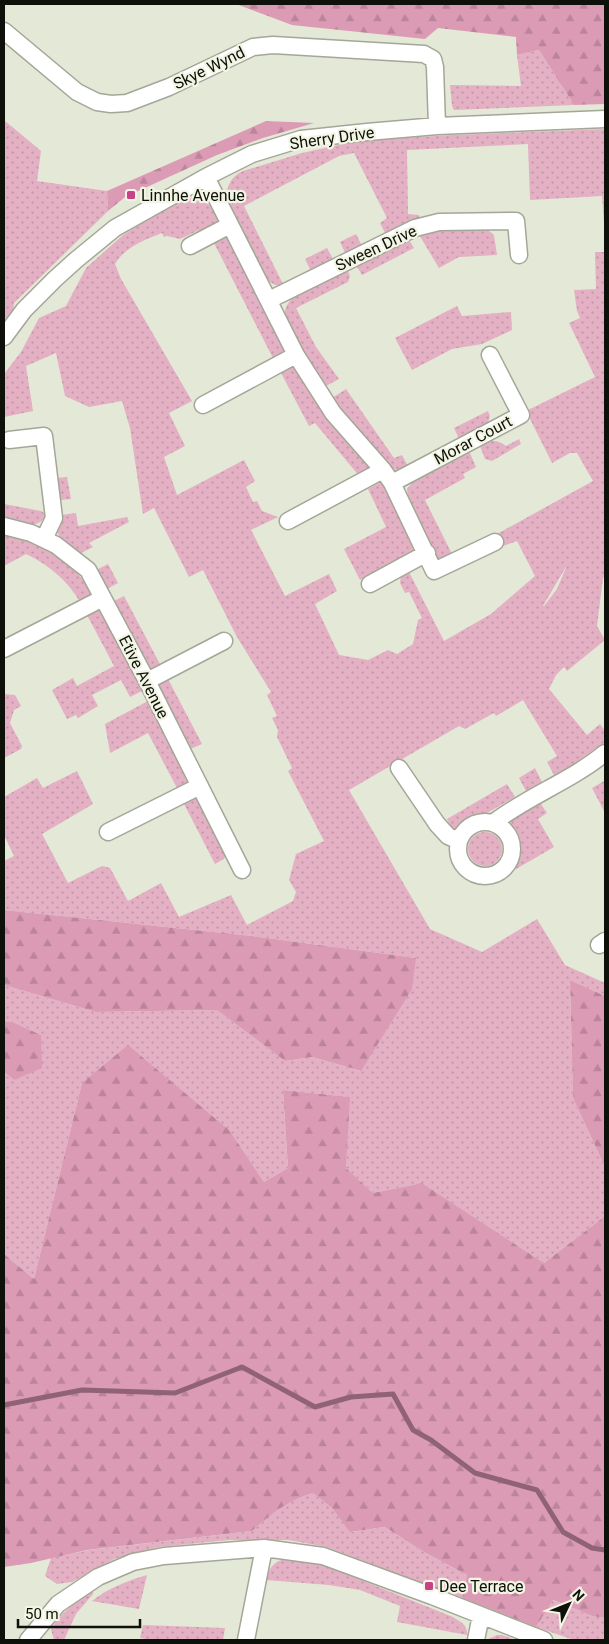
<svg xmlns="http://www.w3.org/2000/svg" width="609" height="1644" viewBox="0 0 609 1644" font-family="Roboto,sans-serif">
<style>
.grass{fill:url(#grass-dots);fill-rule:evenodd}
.forest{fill:url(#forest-firs)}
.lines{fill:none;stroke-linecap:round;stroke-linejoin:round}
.stream{stroke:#8f6373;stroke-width:5}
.minor-casing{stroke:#a3a797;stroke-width:19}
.minor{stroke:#fff;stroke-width:16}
.poi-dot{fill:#c84385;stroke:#f2f5e4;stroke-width:2}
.labels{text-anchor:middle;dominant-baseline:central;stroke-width:4.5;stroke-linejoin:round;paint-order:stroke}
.street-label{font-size:16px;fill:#0e100a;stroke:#f2f5e4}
.poi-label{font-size:16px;fill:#0e100a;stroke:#f2f5e4;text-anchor:start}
</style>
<defs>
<pattern id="grass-dots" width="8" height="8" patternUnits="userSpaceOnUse" patternTransform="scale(1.25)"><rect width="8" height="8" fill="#e4b0c4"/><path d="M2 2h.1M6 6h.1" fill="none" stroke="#c296a7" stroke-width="1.8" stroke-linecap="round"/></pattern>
<pattern id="forest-firs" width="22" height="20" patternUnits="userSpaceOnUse" patternTransform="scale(1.25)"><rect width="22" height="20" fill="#dc9bb5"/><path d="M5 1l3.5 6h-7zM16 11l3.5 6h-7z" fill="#bc849a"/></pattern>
</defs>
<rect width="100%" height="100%" fill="#e4e8d7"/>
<path class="grass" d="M539,50L574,105L454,110L452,106L450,85L521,86L517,55Z
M4,120L41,151L37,181L107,191L108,211L14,303L13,311L4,323Z
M605,129V237L602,196L530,200L528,144L407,150L408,214L419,215L420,219L386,235L380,223L387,218L354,153L339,156L244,206L284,286L275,285L267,280L226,198C227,186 231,176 243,171L302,153L356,141L451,135Z
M193,197L212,206L221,223L205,232L199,230L180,239L167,236L164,237L162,233C144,240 125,247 115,264L121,279L192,401L169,413L185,446L164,457L177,495L244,460L255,481L246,487L253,502L257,501L262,511L278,517L251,530L285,596L329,574L337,591L315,604L339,655L368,660L388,650L397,654L413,644L418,620L422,618L409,592L405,593L400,583L401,575L408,570L444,641L491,614L535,576L517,541L503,546L497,534L593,481L577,453H570L552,463L526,411L595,377L569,323L580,318L577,311L574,290L596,289L595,252H605V576L603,578L597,626L605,640L567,671L564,667L556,675L549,689L587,735L600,724L605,731V742L577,762L554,775L547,762L557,756L523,700L496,716L494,713L465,729L459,726L349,790L430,929L482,952L537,919L565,965L605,983V996L570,980L573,1098L605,1167V1216L544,1263L422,1183L373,1193L346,1168L349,1097L283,1090L288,1168L264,1182L230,1131L82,1083L34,1279L4,1254V1072L14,1080L41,1035L13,1022L4,1021V985L96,1012L217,1010L285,1061L312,1057L360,1071L416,958L252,936L4,910V861L14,856L4,835V797L37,778L43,788L77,771L93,804L42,834L68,883L102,866L110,868L128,901L161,883L179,917L231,895L247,925L293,901L296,892L289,880L296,854L324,841L288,771L292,768L277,737L278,730L272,718L277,716L267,695L271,692L237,637L203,570L189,577L154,508L143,514L130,428L122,401L89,407L65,396L56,353L26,366L33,411L4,417V374L21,352L39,318L66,306L86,268L123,235L170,206ZM567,565L557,589L544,606H543Z
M484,227L494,235L497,255L459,257L439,268L418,233L429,230Z
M356,234L362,246L346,255L340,242Z
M227,235L288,353L274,360L213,241Z
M408,238L414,248L362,275L356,265Z
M327,248L334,261L312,273L305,259Z
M347,269L350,276L348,282L296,308L316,347L339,379L324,387L302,352L284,315C285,308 288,302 293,297Z
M457,306L462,316L511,312L512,330L482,344L452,349L412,370L395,338Z
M294,364L373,471L360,477L315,423L309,426L280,371Z
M346,389L394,458L402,455L409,468C403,469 399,471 393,469C379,464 343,412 332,398Z
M488,411L490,416L488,423L460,441L454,428Z
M519,439L521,444L492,461L485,459L480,446C491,440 496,439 506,446Z
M469,451L476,467L463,474L465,478L425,500L452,554L439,561L408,497L407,489L414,480Z
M67,477L71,499L60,500L57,478Z
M381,482C388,494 416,539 413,549C412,557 402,561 396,565L391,563L360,580L344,549L386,527L368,489Z
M4,504L41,511L47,515C37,531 19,523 4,519Z
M76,513L78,526L127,517L129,522L89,543L93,547L79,554L60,538L56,529L61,515Z
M4,533C31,542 61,550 79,575C84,581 88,588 92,595L80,602C67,580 49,565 26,554L4,566Z
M108,564L118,583L107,589L96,570Z
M124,596L161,666L149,672L112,602Z
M99,607L142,691L130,697L121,680L92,695L98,706L78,718L76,715L67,719L52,690L73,678L77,686L114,666L86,613Z
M167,677L202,744L188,750L154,683Z
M4,694L15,695L21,706L14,710L10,723L22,746L21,749L4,758Z
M148,701L189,785L178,790L148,733L110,753L105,724Z
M535,768L542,782L526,791L519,778Z
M604,781L605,784V813L592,788Z
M507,784L515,797L454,832L447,819Z
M196,796L226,854L224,859L215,864L183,802Z
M539,801L547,813L538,819L554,847L516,869C512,857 517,859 517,850C517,837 508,833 512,818Z
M468 849a17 17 0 1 1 34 0a17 17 0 1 1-34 0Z
M313,1493L332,1508L351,1532L385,1527L424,1552L467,1575L462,1598L327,1547L288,1540H229L158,1547L114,1559L72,1582L57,1584L45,1576L51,1558L89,1550L252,1531C273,1512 286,1501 313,1493Z
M287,1559L316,1563L341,1572L453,1617C461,1622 468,1625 467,1635L397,1622L400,1606L360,1590L329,1585L266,1580C269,1568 274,1560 287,1559Z
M147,1575L139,1609L92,1601C108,1588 127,1581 147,1575Z
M92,1591L93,1594L76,1614L64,1640H54L51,1629C61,1612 76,1602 92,1591Z
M552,1600L592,1616L605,1618V1640H574L536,1627Z
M143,1625L225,1628L223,1640H151L140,1638Z
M497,1635H502L515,1640H486Z"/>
<path class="forest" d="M236,4H605V104L574,105L539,50L517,55L516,37L438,28L425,39L292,25Z
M266,121L314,123L263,138L217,155L125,197L108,211L107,191Z
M4,910L252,936L416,958L412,989L361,1071L312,1057L285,1061L217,1010L96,1012L4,985Z
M570,980L605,996V1167L573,1098Z
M4,1021L13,1022L41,1035L42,1068L14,1080L4,1072Z
M128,1045L230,1131L264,1182L288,1168L283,1090L350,1097L346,1168L373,1193L422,1183L544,1263L605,1216V1618L592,1616L553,1600L536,1627L462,1598L467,1575L424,1552L385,1527L350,1532L332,1508L313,1493C287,1501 272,1513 252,1531L87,1550L31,1563L4,1567V1254L34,1279L82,1083Z"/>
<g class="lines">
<path class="stream" d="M4,1405L82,1390L175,1393L242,1367L315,1407L351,1397L393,1394L413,1430L431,1440L475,1473L537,1490L563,1532L592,1548L605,1550"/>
<g class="minor-casing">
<path id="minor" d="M4,31L77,92L97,102L111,104L127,103L169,87L253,47L273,45L424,54L433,59L435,67L437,126
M206,177L296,355L333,413L383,470L392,483L434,571L495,542
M190,246L230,225
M269,300L415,228L439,222L516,221L519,255
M4,337L24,310L55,279L76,260L115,228L206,177L252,154L301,139L367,132L437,126L605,119
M203,405L296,355
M9,440L44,436L54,518L44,539
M392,483L521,415L490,355
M288,521L383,470
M4,526L31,533L56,545L88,570L147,681L242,870
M370,584L427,553
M4,649L103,598
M147,681L224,641
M399,768L437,824L448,836L459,841
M458 849a27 27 0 1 1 54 0a27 27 0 1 1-54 0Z
M493,823C528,796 571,781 605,753
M108,832L200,786
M599,945L605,941
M28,1640L58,1604L98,1577L133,1562L164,1556L264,1548L323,1556L432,1596L544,1640
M246,1640L264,1548
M476,1640L481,1615"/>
</g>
<use href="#minor" class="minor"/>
</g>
<g class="poi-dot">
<rect x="126" y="190" width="10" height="10" rx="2.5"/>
<rect x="424" y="1581" width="10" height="10" rx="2.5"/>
</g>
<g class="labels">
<g class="street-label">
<text transform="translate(209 68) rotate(-26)">Skye Wynd</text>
<text transform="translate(332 138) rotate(-8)">Sherry Drive</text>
<text transform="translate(376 248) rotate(-25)">Sween Drive</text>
<text transform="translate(473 440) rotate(-28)">Morar Court</text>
<text transform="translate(144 677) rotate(63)">Etive Avenue</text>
</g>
<g class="poi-label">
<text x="141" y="195">Linnhe Avenue</text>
<text x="439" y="1586">Dee Terrace</text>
</g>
</g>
<rect width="609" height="1644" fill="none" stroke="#0e100a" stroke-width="10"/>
<g transform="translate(569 1604) rotate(47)" stroke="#f2f5e4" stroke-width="4" paint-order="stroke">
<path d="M0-4L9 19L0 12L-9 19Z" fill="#0e100a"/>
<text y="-8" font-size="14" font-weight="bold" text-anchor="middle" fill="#0e100a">N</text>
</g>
<path d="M18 1619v8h122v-8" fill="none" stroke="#0e100a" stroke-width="2.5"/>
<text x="25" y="1619" font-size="15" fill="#0e100a" stroke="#f2f5e4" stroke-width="4" paint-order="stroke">50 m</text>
</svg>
